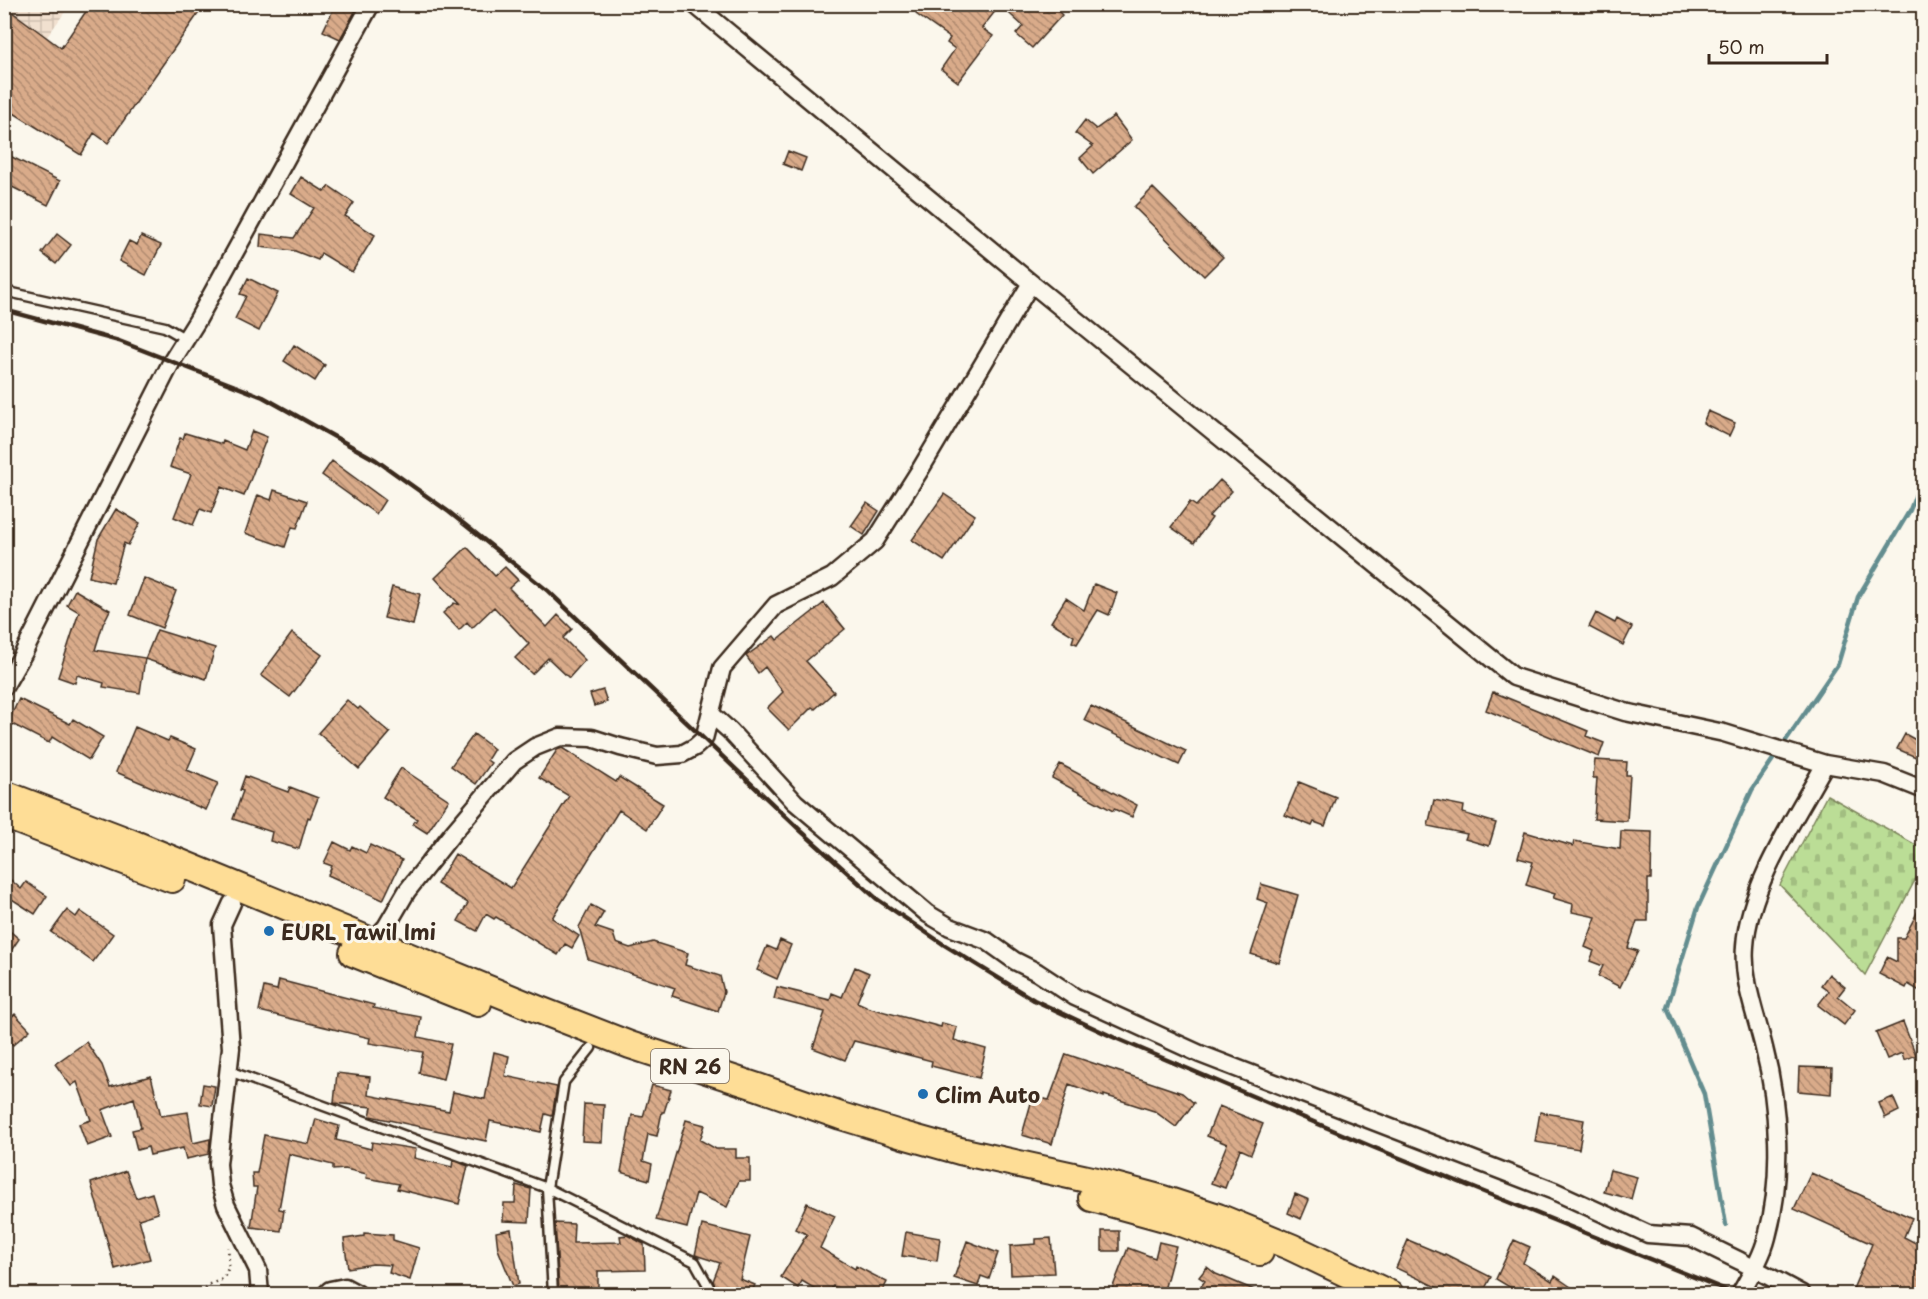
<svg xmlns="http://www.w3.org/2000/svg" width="1928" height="1299" viewBox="0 0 1928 1299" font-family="'Playpen Sans',sans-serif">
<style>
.industrial{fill:url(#industrial-grid)}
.cemetery{fill:url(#cemetery-stones);stroke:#7b845a;stroke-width:1.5}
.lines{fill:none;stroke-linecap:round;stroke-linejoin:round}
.stream{stroke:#648d8f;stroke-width:4.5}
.building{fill:url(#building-back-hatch);stroke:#3b2a1e;stroke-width:1.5}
.lane-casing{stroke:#3b2a1e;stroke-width:13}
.street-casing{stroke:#3b2a1e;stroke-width:21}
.primary-casing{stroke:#3b2a1e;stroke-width:30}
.path{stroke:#3b2a1e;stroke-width:3;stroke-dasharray:1.5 4.5;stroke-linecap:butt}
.lane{stroke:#fbf7ec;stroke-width:8}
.street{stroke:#fbf7ec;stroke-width:16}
.primary{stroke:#fedd96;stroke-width:26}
.rail{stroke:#3b2a1e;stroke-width:4.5}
.poi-dot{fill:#1f6fb2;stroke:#fbf7ec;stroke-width:2}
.labels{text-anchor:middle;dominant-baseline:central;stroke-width:6;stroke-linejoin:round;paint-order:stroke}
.shield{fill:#fbf7ec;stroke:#75685c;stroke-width:1.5}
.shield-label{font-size:20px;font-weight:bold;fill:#3b2a1e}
.poi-label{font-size:21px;font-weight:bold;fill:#3b2a1e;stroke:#fbf7ec;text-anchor:start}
</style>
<defs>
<pattern id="industrial-grid" width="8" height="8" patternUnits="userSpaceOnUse" patternTransform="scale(1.5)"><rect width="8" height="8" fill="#f1e0cf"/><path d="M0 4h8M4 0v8" fill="none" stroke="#d0c0b1"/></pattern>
<pattern id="cemetery-stones" width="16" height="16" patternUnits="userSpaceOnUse" patternTransform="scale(1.5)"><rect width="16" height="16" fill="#bbdd96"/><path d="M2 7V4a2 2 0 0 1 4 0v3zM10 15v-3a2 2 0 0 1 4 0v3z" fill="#a2be81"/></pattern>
<pattern id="building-back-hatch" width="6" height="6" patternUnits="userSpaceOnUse" patternTransform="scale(1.5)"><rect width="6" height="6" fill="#d9ab8a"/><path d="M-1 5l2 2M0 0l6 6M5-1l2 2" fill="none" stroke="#b18b70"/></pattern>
</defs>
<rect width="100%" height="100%" fill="#fbf7ec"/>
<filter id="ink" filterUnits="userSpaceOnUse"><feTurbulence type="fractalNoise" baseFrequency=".0167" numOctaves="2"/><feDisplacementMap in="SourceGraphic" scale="12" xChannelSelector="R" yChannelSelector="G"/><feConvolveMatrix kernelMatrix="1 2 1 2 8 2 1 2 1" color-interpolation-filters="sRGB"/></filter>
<g filter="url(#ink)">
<path class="industrial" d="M5,5H70L5,95Z"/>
<path class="cemetery" d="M1827,795L1923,849V865L1865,975L1780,885Z"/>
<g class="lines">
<path class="stream" d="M1726,1225L1704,1094L1667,1008L1698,907L1752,790L1838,664L1858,597L1910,510L1924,473"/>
</g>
<path class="building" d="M91,4H205L108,143L94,133L81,155L4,107V6L61,48Z
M336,4H359L340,39L323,31Z
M923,4H952L959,10L963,4H1051L1062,15L1032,48L1016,34L1023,26L1000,5L982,28L993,36L958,82L941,69L955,49L947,43L950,38L916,14Z
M1114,116L1132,140L1093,174L1080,158L1093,146L1075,133L1085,120L1096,129Z
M788,151L806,158L801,171L783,164Z
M4,153L60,181L48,205L4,183Z
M301,177L325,192L329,186L354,203L345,216L375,235L352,272L321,253L318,260L295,251L260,247L261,234L294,238L314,208L291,194Z
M1153,188L1223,257L1204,276L1134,207Z
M57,234L71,245L56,264L42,253Z
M141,236L161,245L146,275L119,261L129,241L137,245Z
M248,278L278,293L259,331L235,319L246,296L240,294Z
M294,345L325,365L315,381L284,361Z
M1708,411L1735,423L1729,436L1703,423Z
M252,431L267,437L244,496L221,487L211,513L200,509L193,525L174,517L191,474L170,467L180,438L183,439L185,433L222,444L223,441L245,450Z
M332,461L385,500L376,514L322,475Z
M1220,480L1232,491L1209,516L1212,518L1194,543L1171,527L1190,502L1196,506Z
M274,490L307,501L297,528L292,527L285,547L245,533L258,495L271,500Z
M944,494L975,515L944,561L912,540Z
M867,503L879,511L864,535L851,526Z
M116,509L140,523L128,545L124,543L113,583L89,577L98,539Z
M467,547L495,576L505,567L518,580L509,588L547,627L558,615L572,629L563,638L585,660L569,678L548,658L532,674L515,658L529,644L494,607L472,628L467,622L459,630L443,613L454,603L460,605L435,578Z
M144,578L176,591L162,628L130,615Z
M1094,584L1117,593L1109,615L1098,610L1077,644L1072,642L1074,636L1051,622L1066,598L1084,610Z
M392,587L420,594L413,625L384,618Z
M75,590L110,610L103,624L95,650L145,658L140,693L103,687L104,683L77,675L75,683L58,677L79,612L67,605Z
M824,603L845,629L806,661L834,692L815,709L812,707L789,730L767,708L783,692L765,667L758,673L746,656L774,636L777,640Z
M1596,613L1615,623L1617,619L1632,627L1623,645L1589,627Z
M157,630L215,648L206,679L145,659Z
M292,633L322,655L290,697L261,675Z
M603,690L607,702L594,706L590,694Z
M1493,692L1588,731L1586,736L1604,743L1599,757L1486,710Z
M19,699L70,724L73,719L103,737L89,760L52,737L49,743L8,722Z
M347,700L358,709L360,707L390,733L359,769L318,733Z
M1091,706L1186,751L1179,765L1084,720Z
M135,727L168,741L170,738L196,749L187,770L218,783L206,810L116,772Z
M474,734L494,749L487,760L491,763L476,784L451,766Z
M1905,734L1923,744V760L1897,749Z
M562,748L616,782L619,777L663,804L647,829L619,810L552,918L579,936L572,948L565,944L558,955L496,917L494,919L486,914L477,931L458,921L468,903L437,884L455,854L511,888L569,796L539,778L557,750Z
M1595,760L1627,762L1626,775H1630L1627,821L1594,819L1597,778H1593Z
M1060,764L1137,805L1132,817L1114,809L1113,811L1052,778Z
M401,768L449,800L427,833L413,824L417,819L383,797Z
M245,776L288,792L290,787L318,798L310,818L308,817L299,849L270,841L272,832L233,819L243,791L240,790Z
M1299,782L1336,797L1325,826L1314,822L1312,826L1285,815Z
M1434,800L1464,806L1463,813L1496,823L1489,846L1465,839L1467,834L1428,826Z
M1621,831L1652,832L1651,879H1648V921H1637L1628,948L1638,951L1620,987L1598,976L1603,966L1590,961L1594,951L1585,947L1596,917L1572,912L1573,904L1553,898L1555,894L1526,885L1533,862L1518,858L1525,832L1573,846L1574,841L1620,849Z
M334,842L350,850L352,846L366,853L370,845L402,860L383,900L328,875L332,866L324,863Z
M4,874L21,889L26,882L47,896L35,914L4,894Z
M1261,884L1298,895L1279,963L1251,954L1268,903L1257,899Z
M1923,901V993L1908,984L1906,988L1879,974L1887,957L1897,962V938H1904Z
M591,905L604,912L595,927L613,933L616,943L630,948L653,942L688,953L685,965L720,976L724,992L718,1011L672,996L675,988L588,959L579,927Z
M67,910L76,917L80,911L113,934L93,962L51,932Z
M4,926L19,939L4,961Z
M780,940L791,945L777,979L757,970L767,946L776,950Z
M855,967L869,973L857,1002L866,1006V1007L941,1027L942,1023L957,1027L954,1040L986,1049L979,1078L931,1066L932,1061L854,1041L845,1060L813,1048L825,1012L774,999L777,987L830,1000L832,993L842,997Z
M1829,974L1845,987L1838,996L1855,1010L1844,1025L1818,1005L1829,991L1821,985Z
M279,980L374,1005L373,1008L421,1017L418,1037L451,1044L443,1079L419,1073L423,1052L369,1043L370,1038L259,1011L264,987L277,990Z
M15,1014L30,1030L13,1045L4,1036V1023Z
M1903,1022L1916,1055L1904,1060L1902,1053L1887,1059L1876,1033Z
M86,1042L102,1065L110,1087L151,1076L161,1116L188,1112L193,1143L210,1139L209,1154L186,1159L183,1148L150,1155L148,1147L137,1150L132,1130L141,1128L134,1098L102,1110L112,1137L87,1146L79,1124L91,1120L77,1082L71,1086L55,1064Z
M494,1052L509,1056L505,1076L557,1087L552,1116L545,1114L541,1132L490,1121L486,1141L370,1116L372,1107L334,1103L337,1073L370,1077L368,1095L449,1111L453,1092L485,1099Z
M1066,1054L1182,1093L1194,1103L1176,1127L1154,1111L1104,1095V1097L1069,1084L1052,1144L1022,1135L1033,1096L1049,1100Z
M1799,1067L1832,1068L1831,1094L1798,1091Z
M203,1084L215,1086L212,1106L200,1104Z
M652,1085L671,1090L664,1112H662L657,1136L648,1134L643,1161L652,1164L649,1180L621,1172L632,1115L643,1117Z
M1893,1097L1899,1111L1885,1118L1879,1103Z
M584,1104L604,1105L602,1142L582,1141Z
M1219,1106L1263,1124L1251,1154L1240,1149L1225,1188L1211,1183L1227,1144L1207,1136Z
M1540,1112L1584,1120L1579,1149L1535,1142Z
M316,1119L339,1126L336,1140L371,1149L372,1142L416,1149L414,1158L452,1167L453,1160L468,1166L459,1204L397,1189L399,1184L366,1178L367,1174L345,1169L333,1170V1165L289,1154L279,1209L284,1210L281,1231L251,1227L257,1187H253L252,1173H257L264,1135L309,1144Z
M686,1120L705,1125L700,1140L716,1149H736V1158H750V1181H739L727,1207L696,1193L687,1228L656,1220Z
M1610,1170L1637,1177L1631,1199L1604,1192Z
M126,1171L136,1198L152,1193L158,1213L139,1219L150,1259L115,1269L91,1183Z
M1811,1173L1912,1218L1904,1237L1923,1247V1294H1867L1853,1289L1872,1244L1794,1209Z
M516,1185L531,1189L529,1222L503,1221L504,1203H515Z
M1295,1194L1309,1200L1301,1219L1288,1213Z
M807,1203L835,1216L820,1248L855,1269L856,1266L887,1282L881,1294H850L833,1286L828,1294H824L802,1281L798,1288L781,1277L807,1234L795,1229Z
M555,1223L574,1224L573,1243L621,1242L620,1236L627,1235L644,1244L645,1270L598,1271V1288H589L590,1294H566L565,1291L559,1290Z
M702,1225L750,1237L740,1279L755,1285L751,1294H719L713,1281L720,1263L695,1255Z
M511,1229L519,1284L513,1286L498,1249L496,1232Z
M1102,1231H1119V1251H1102Z
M906,1232L940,1238L937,1261L902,1256Z
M364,1233L393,1235V1240L419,1248L410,1280L389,1273L391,1265L373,1264L348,1268L344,1239L364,1236Z
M1051,1238L1054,1273L1011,1275L1010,1246L1036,1244V1239Z
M1408,1240L1444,1255L1445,1254L1491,1277L1482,1294H1451L1396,1268Z
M1514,1240L1530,1247L1523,1263L1552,1281L1555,1276L1581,1294H1521L1496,1279Z
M967,1241L998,1253L989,1279L981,1276L978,1286L954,1278Z
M1159,1242L1176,1246L1163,1294H1127L1112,1289L1128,1248L1155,1258Z
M1207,1267L1216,1274L1264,1294H1195L1205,1281L1199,1277Z"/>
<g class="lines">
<g class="lane-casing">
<path id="lane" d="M4,291L165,327L186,339
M229,1071L547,1188L695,1262L713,1294
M553,1294L547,1188L564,1082L591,1048"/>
</g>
<g class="street-casing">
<path id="street" d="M694,4L1031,283L1514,677L1625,712L1724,733L1825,764L1884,774L1924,790
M4,687L23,654L172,361L197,321L371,4
M711,714L730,731L795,802L928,914L950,927L987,941L1015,961L1037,972L1075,997L1200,1054L1554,1191L1648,1234L1691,1237L1740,1261L1802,1294
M232,903L222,925L231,1048L218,1164L220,1185L226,1205L258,1270L260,1294
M366,948L386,927L407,891L452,834L514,761L535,747L560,737L592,738L620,747L657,756L682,754L695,747L704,739L722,668L776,605L832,577L875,541L920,470L1031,283
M326,1294L330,1290L345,1287L358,1294
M1740,1294C1750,1276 1762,1257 1767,1237C1783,1179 1779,1105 1764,1048C1756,1014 1742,981 1745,946C1749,885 1796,817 1825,764"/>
</g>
<g class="primary-casing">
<path id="primary" d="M4,794L127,841L537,1009L630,1045L758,1087L841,1116L903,1135L960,1151L1096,1181L1163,1199L1218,1217L1291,1247L1390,1294
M4,815L172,879
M353,953L478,1003
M1092,1198L1179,1222L1260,1252"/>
</g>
<path class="path" d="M202,1294L208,1285L223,1279L229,1267L228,1247"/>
<use href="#lane" class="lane"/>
<use href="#street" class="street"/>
<use href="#primary" class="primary"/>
<path class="rail" d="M4,310L119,341L263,397L376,460L449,512L548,591L801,831L877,899L943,944L1034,1000L1113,1037L1375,1148L1736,1294"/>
</g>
</g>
<g class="poi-dot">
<circle cx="269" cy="931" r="6"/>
<circle cx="923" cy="1094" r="6"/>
</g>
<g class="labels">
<rect class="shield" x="651" y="1049" width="78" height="34" rx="4.5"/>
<g class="shield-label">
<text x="690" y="1066">RN 26</text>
</g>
<g class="poi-label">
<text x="281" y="931">EURL Tawil Imi</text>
<text x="935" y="1094">Clim Auto</text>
</g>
</g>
<rect width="1928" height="1299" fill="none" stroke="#fbf7ec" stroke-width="24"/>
<rect x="12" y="12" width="1904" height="1275" fill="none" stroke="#3b2a1e" stroke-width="2" filter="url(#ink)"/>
<path d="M1709 54v9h118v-9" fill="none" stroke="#3b2a1e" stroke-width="3"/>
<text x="1718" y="54" font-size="18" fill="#3b2a1e" stroke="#fbf7ec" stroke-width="4.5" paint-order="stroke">50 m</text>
</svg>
